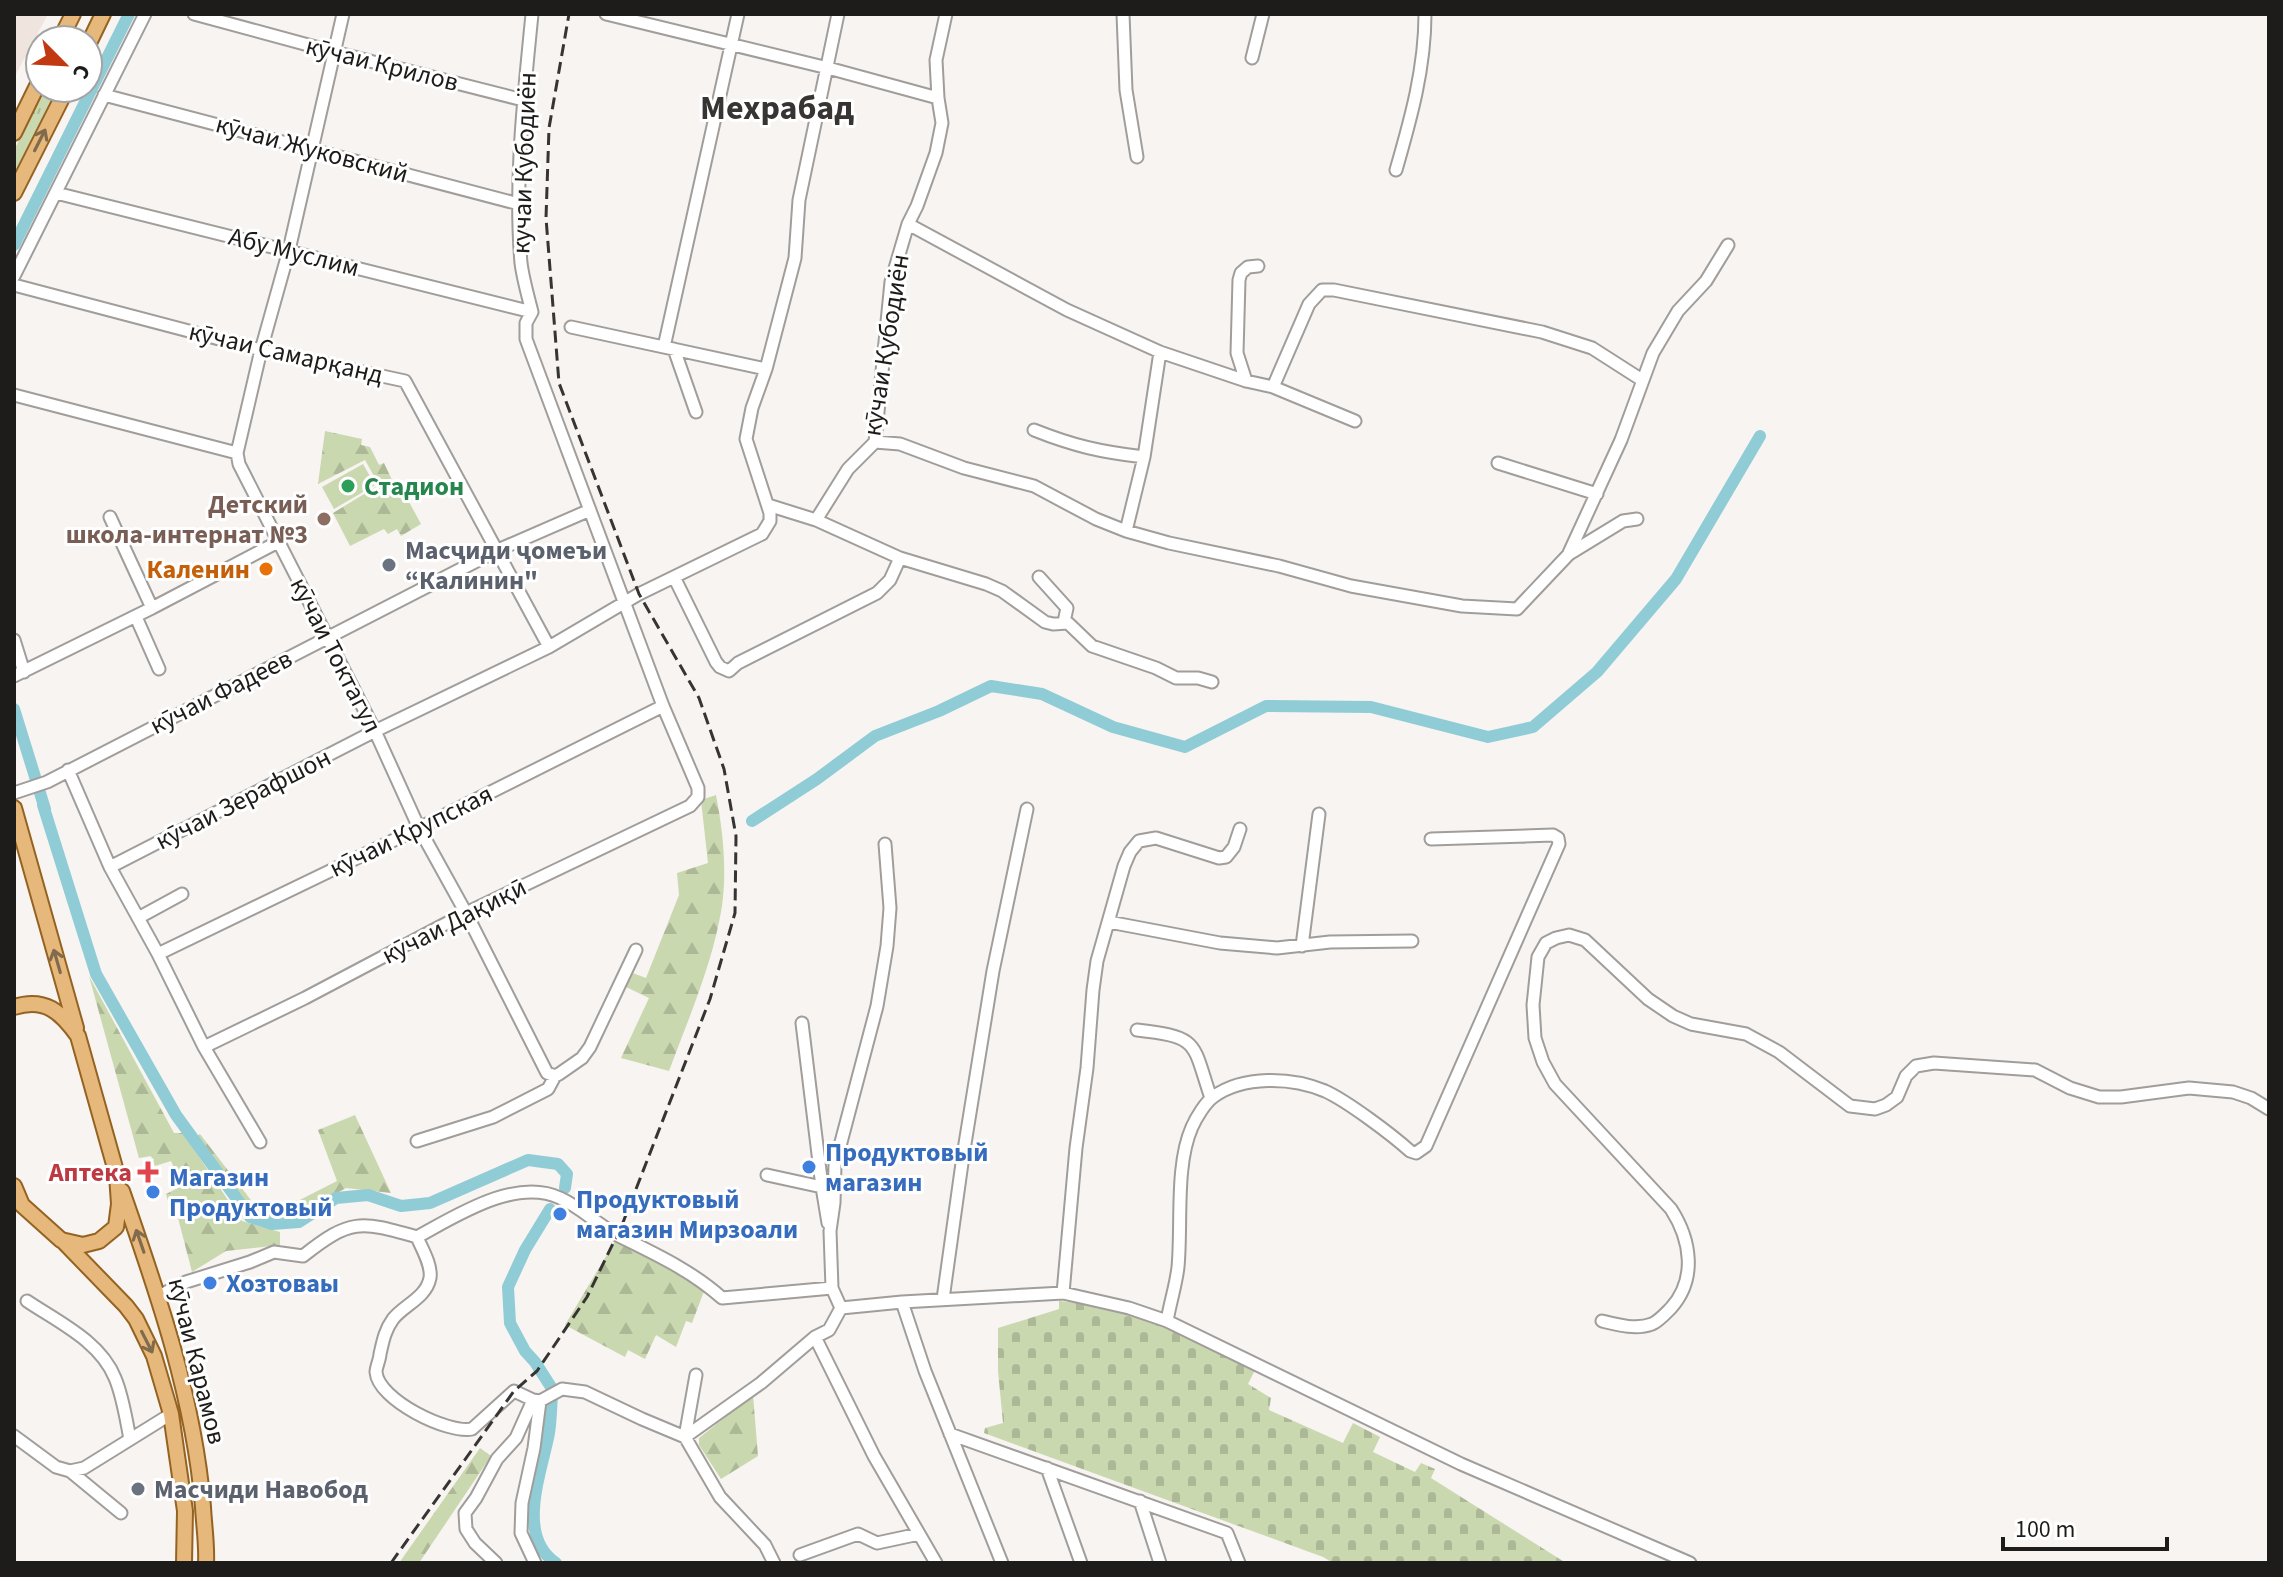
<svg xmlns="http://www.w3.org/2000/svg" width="2283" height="1577" viewBox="0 0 2283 1577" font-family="'Source Sans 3',sans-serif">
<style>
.built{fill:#f0e5de}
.grass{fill:url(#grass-tufts)}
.forest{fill:url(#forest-firs)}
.cemetery{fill:url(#cemetery-stones)}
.pitch{fill:#cad8af}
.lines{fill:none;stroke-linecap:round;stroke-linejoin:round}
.canal{stroke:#8fccd6;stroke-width:12}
.minor-casing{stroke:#a09d9b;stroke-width:15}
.major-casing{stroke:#956321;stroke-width:18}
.minor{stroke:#fff;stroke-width:11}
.major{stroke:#e6b87c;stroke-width:14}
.rail{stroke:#363533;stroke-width:3;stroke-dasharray:12 6;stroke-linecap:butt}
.oneway{stroke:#826a4c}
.leisure-dot{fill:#2e9e5b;stroke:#fff;stroke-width:3}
.education-dot{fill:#8d6e63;stroke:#fff;stroke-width:3}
.worship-dot{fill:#6b7280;stroke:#fff;stroke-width:3}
.food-dot{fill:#e8710a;stroke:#fff;stroke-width:3}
.shop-dot{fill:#3f7fe0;stroke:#fff;stroke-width:3}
.health-dot{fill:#e0444e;stroke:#fff;stroke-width:3}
.labels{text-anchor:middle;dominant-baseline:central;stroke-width:6;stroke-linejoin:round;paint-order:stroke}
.street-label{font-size:26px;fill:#1d1c1b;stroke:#fff}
.leisure-label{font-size:26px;font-weight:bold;fill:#27864d;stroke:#fff;text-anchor:start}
.education-label{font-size:26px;font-weight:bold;fill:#785e54;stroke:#fff;text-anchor:end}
.worship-label{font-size:26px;font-weight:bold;fill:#5b616d;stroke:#fff;text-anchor:start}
.food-label{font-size:26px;font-weight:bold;fill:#c56008;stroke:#fff;text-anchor:end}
.shop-label{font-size:26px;font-weight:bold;fill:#366cbe;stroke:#fff;text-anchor:start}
.health-label{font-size:26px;font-weight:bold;fill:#be3a42;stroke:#fff;text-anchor:end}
.district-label{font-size:34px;font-weight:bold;fill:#373433;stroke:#fff}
</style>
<defs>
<pattern id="grass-tufts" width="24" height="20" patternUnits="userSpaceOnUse" patternTransform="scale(2)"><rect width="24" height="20" fill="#cad8af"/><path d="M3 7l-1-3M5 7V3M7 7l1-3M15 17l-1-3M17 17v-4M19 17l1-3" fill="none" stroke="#adb996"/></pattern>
<pattern id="forest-firs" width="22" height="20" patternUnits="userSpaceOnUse" patternTransform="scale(2)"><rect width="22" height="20" fill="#cad8af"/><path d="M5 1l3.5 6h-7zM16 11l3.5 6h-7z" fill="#adb996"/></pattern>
<pattern id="cemetery-stones" width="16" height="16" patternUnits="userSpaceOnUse" patternTransform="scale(2)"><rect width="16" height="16" fill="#cad8af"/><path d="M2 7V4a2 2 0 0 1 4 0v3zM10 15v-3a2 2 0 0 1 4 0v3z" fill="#adb996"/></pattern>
</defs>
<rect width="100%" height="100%" fill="#f7f4f1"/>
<path class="built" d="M14,14H48L14,78Z"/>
<path class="grass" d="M46,88L55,92L14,174V150Z"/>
<path class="forest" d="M325,431L362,439L361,445L370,447L379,465L384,463L402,501L408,500L421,524L401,536L397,529L388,534L384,529L350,546L333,513L379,485L365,460L318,484Z
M716,795C723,831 727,869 722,906C713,963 689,1017 669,1071L621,1058L649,998L624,986L630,972L646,978L679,895L677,873L708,863L701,800Z
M89,976L174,1133H183L242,1221L280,1232V1245L226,1251L192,1272L177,1214L172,1215L166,1194L182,1186L171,1161L155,1166L151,1156L139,1158Z
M355,1115L391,1193L346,1188L292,1218L272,1220L253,1215L195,1137L200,1134L260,1212L288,1206L337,1181L318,1130Z
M618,1236L672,1270L706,1286L692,1323L686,1321L676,1347L656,1335L645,1359L628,1350L625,1357L565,1325Z
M753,1395L758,1456L721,1479L699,1445V1438Z
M480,1448L491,1456L419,1563H399Z"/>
<path class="cemetery" d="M1059,1301L1111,1306L1164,1322L1256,1368L1248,1384L1271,1398L1269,1410L1343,1443L1353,1423L1380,1437L1373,1452L1415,1472L1421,1463L1435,1469L1431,1478L1566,1563H1333L1323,1557L984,1433L985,1428L1003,1423L998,1371V1328L1059,1309Z"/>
<path class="pitch" d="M363,464L375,485L334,509L322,487Z"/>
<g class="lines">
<path class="canal" d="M14,245L129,14
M14,709L45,809
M43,805L96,974L176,1115L250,1217L272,1224L299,1222L336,1198L368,1195L401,1206L430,1203L528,1160L558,1164L567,1174L565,1188
M752,821L817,779L875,736L939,711L991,686L1042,694L1113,727L1185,747L1266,706L1371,707L1488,737L1533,727L1597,672L1676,579L1760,436
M550,1209L525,1250L508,1287L510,1323L525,1351L535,1362L551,1387
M552,1395C551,1408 551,1421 549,1433C542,1471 515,1536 556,1563"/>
<g class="minor-casing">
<path id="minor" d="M194,14L334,52L523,100
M343,14L289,250L261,350L237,453L239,464L375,731L419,828L466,913L547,1073L555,1076L559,1074L582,1058L590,1047L636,950
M532,14C524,96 514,181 521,263C523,279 528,296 532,312
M606,14L828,68L938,98
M1123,14L1126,90L1137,157
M1252,58L1263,14
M104,95L519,204
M1396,170C1411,118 1425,68 1425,14
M56,193L532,312
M908,224L1067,310L1160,352L1246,381L1273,387L1355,421
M14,276L145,14
M14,285L261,350L405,381L549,647
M664,347L738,14
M674,349L696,412
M766,369L795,258L799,200L838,14
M1246,381L1237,353L1239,280L1241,273L1248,267L1258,266
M1273,387L1309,304L1322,290H1334L1542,332L1592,348L1642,380
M14,395L237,453
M1034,430C1074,446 1101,452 1144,457
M875,442L900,444L964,468L1034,486L1096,519L1126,531L1169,543L1279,566L1351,586L1462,606L1517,609L1569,554L1623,521L1637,519
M1498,463L1597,494
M768,505L816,520L848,469L875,442L891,282L908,224L917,206L936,153L942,123L938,98L936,60L946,14
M110,517L152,608
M816,520L900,558L986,584L1002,591L1045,622L1053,624L1068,623L1092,646L1156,668L1176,678H1198L1212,682
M1126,531L1144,457L1160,352
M1569,553L1621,440L1653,353L1678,311L1706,281L1728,245
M674,577L716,662L720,667L729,671L738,663L877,593L890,580L900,558
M1039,577L1067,608L1064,622
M136,617L159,669
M14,640L24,672
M14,676L152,608L278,542
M68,770L110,867L158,954L204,1047L260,1142
M14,793L47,782L498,550L590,510
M110,867L375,731L549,647L639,594L762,534L770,521V513L746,439L752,408L766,369L571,327
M138,918L182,894
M1109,922L1220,943L1277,948L1330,942L1412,941
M1302,946L1319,814
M158,954L419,828L663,706
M802,1023L822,1187L828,1223
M1137,1030C1201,1037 1192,1043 1211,1098
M204,1047L305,998L466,913L690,806L698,797V788L663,706L526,339V323L532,312
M417,1141L493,1117L548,1089L555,1076
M767,1175L822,1187
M417,1237C422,1249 432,1265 430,1278C426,1298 404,1305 393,1319C385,1330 383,1341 380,1354C380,1359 376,1367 376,1372C378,1400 448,1434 472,1429L514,1391L533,1400L540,1401L562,1389L585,1392L642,1419L685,1437L761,1383L815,1337L829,1330L841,1308
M1063,1293L1076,1148L1087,1068L1093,990L1097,961L1124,866L1130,852L1139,841L1156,838L1219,858L1226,857L1234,847L1240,829
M159,1296L186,1282L250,1262L274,1252L303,1256C351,1218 360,1221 417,1237C456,1216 515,1177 560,1198C580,1207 597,1224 617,1235C653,1253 691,1270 722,1298L832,1288
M943,1299L963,1156L993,971L1027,809
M27,1301C58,1322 100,1341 115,1378C123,1397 126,1419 130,1439
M902,1302L925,1371L1002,1563
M841,1308L902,1302L1063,1293L1129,1308L1167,1321L1461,1464L1690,1563
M841,1308L832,1288L830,1231L834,1203L835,1165L877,1006L887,946L890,908L885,844
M1167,1321C1170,1303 1176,1285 1178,1267C1182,1225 1175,1165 1192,1127C1196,1118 1205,1103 1213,1097C1243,1075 1292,1077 1325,1091C1347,1101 1391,1134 1410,1151L1416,1153L1426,1146L1559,844L1558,838L1553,835L1431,839
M1602,1321C1618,1325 1636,1330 1652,1324C1659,1321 1666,1313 1671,1308C1697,1279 1691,1240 1671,1209L1555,1084L1543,1062L1535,1038L1533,1005L1538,957L1546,943L1556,938L1569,935L1585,940L1648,999L1673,1016L1691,1024L1746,1034L1779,1052L1850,1106L1875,1109L1886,1105L1897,1097L1906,1076L1916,1066L1934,1063L2035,1070L2070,1088L2099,1097H2121L2189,1088L2233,1092L2251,1098L2269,1109
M815,1337L874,1456L936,1563
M696,1375L685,1437L720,1497L765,1545L774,1563
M950,1434L1227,1533L1239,1563
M14,1436L56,1467L70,1471L84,1468L171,1414
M1047,1468L1081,1563
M70,1471L121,1513
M1140,1501L1160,1563
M800,1555L858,1534L877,1543L919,1534
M496,1563L475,1543L466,1529L465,1513L476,1498L497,1459L516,1438L533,1400
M535,1563L521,1533L522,1503L534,1448L540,1401"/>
</g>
<g class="major-casing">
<path id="major" d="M60,40L73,14
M88,45L103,14
M14,133L40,80
M14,193L67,88
M14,808L76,1028
M14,1007C45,997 61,1012 78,1036L117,1175L119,1204L116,1227L99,1241L83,1245L61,1240L22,1205L14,1186
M122,1191C158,1294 194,1398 203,1507C204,1526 207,1545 206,1563
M62,1240L126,1306L136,1319L154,1356L171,1414L185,1511L184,1563"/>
</g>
<use href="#minor" class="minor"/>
<use href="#major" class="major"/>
<path class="rail" d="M391,1563L514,1391L537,1371L587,1297L622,1225L710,999L735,913L736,836L724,769L699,698L639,594L559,383L546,218L549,128L569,14"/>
</g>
<defs><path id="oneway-shaft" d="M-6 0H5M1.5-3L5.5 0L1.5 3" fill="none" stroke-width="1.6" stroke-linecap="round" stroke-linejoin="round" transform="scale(2)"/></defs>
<g class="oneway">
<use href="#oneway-shaft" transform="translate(40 140) rotate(-63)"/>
<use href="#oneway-shaft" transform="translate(57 961) rotate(-106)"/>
<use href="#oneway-shaft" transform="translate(140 1241) rotate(-109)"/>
<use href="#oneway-shaft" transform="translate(147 1342) rotate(63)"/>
</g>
<circle class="leisure-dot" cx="348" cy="486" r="8"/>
<circle class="education-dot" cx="324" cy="519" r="8"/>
<g class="worship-dot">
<circle cx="389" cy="565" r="8"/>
<circle cx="138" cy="1489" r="8"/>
</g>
<circle class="food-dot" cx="266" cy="569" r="8"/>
<g class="shop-dot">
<circle cx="809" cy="1167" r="8"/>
<circle cx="153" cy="1192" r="8"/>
<circle cx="560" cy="1214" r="8"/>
<circle cx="210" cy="1283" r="8"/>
</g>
<path class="health-dot" d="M144 1160h8v8h8v8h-8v8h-8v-8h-8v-8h8z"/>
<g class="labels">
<g class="street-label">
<text transform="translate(382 64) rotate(14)">кӯчаи Крилов</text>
<text transform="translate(312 149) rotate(15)">кӯчаи Жуковский</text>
<text transform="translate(524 163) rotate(-88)">кучаи Кубодиён</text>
<text transform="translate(294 252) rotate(14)">Абу Муслим</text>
<text transform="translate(886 345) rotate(-81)">кӯчаи Қубодиён</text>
<text transform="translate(286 353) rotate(13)">кӯчаи Самарқанд</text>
<text transform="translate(336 655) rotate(63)">кӯчаи Токтагул</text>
<text transform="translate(221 692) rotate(-27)">кӯчаи Фадеев</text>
<text transform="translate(243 799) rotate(-27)">кӯчаи Зерафшон</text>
<text transform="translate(411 831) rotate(-26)">кӯчаи Крупская</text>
<text transform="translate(454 921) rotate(-27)">кӯчаи Дақиқӣ</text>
<text transform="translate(197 1361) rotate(76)">кӯчаи Карамов</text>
</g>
<g class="leisure-label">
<text x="364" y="486">Стадион</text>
</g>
<g class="education-label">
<text x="308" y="504">Детский<tspan x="308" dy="30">школа-интернат №3</tspan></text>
</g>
<g class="worship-label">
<text x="405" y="550">Масҷиди ҷомеъи<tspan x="405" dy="30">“Калинин"</tspan></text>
<text x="154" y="1489">Масчиди Навобод</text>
</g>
<g class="food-label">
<text x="250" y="569">Каленин</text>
</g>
<g class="shop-label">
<text x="825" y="1152">Продуктовый<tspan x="825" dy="30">магазин</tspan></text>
<text x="169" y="1177">Магазин<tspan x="169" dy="30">Продуктовый</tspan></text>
<text x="576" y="1199">Продуктовый<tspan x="576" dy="30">магазин Мирзоали</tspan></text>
<text x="226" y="1283">Хозтоваы</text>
</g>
<g class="health-label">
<text x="132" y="1172">Аптека</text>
</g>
<g class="district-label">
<text x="777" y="108">Мехрабад</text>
</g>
</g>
<rect width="2283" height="1577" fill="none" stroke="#1d1c1b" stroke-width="32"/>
<g transform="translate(64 64) rotate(114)"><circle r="38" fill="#ffffff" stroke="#a5a4a4" stroke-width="2"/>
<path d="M0-6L14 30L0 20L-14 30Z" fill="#c23911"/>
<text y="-12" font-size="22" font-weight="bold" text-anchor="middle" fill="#1d1c1b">С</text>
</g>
<path d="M2003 1537v12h164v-12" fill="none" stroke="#1d1c1b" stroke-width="4"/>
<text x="2015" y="1537" font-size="24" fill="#1d1c1b" stroke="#ffffff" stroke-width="6" paint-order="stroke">100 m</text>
</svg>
